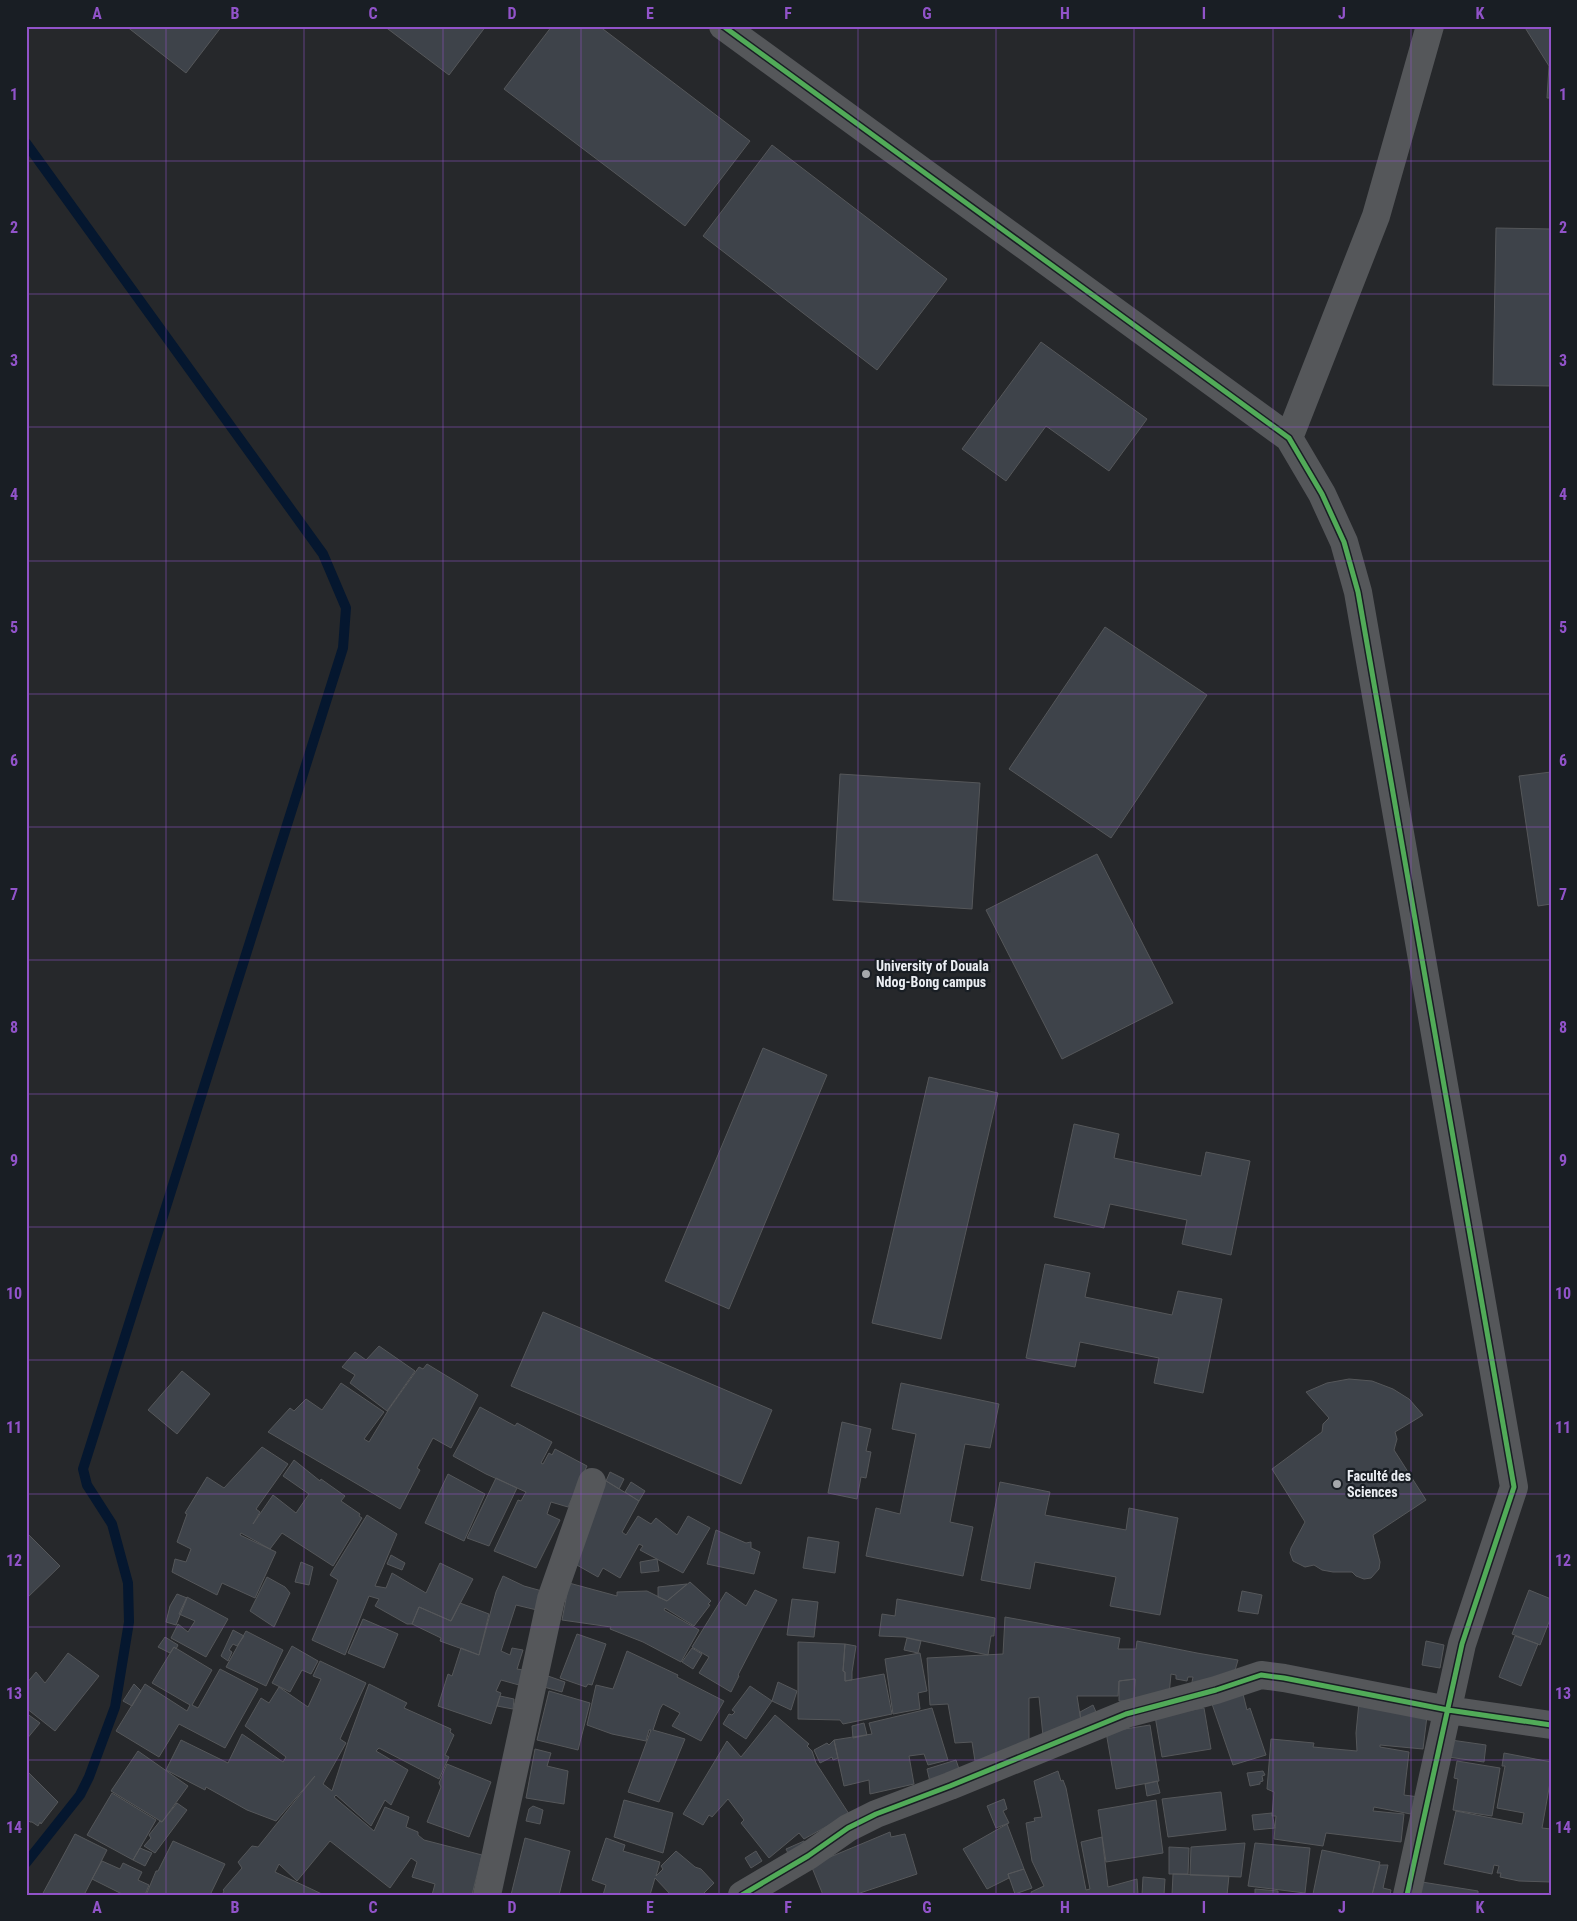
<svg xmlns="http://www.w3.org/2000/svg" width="1577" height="1921" viewBox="0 0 1577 1921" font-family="'Roboto Condensed',sans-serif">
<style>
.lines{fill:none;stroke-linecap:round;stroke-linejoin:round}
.stream{stroke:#05172f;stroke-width:10}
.building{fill:#3e434a;stroke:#55575a}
.street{stroke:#55575a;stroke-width:28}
.cycleway-casing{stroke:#191e24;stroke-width:8}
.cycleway{stroke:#51ab58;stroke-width:5}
.grid{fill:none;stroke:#9153c9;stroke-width:1;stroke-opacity:0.55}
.poi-dot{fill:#a5a8ac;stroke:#191e24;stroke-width:2}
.labels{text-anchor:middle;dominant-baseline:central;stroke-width:4.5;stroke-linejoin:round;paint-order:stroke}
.poi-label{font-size:14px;font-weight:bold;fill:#eaedf2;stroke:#191e24;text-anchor:start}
.neatline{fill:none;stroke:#9153c9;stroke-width:2}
.grid-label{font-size:16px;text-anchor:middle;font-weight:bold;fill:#9153c9}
</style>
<rect width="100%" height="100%" fill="#26282b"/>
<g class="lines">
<path class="stream" d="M26,143L323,554L346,608L343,648L83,1469L87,1485L112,1524L128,1583L129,1622L115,1707L89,1777L80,1795L26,1863"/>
</g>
<path class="building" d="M126,26H222L186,73Z
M384,26H486L449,75Z
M552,26H599L750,141L685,226L504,89Z
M1524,26H1551V98H1547L1549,66Z
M772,145L947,279L877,370L703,236Z
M1496,228L1551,229V386L1493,385Z
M1041,342L1147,419L1109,471L1046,426L1006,481L962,449Z
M1105,627L1207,695L1111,838L1009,769Z
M1551,772V904L1538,906L1519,776Z
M840,774L980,783L972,909L833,900Z
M1097,854L1173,1003L1062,1059L986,910Z
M763,1048L827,1075L729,1309L665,1281Z
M929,1077L998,1093L941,1339L872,1323Z
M1074,1124L1119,1134L1114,1158L1201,1176L1206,1152L1250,1161L1231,1255L1182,1244L1187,1220L1110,1204L1104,1228L1054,1217Z
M1045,1264L1090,1273L1085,1297L1172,1315L1178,1291L1222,1299L1203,1393L1154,1383L1159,1358L1080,1342L1075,1367L1026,1358Z
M543,1312L772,1410L741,1484L511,1386Z
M379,1346L415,1371L387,1411L350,1383L355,1375L342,1367L355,1352L366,1360Z
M427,1364L478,1395L451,1448L433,1438L417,1468L420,1470L400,1509L268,1432L290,1408L294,1411L306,1399L322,1410L341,1383L384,1412L364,1439L369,1442L389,1409L419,1367L423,1369Z
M182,1371L210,1394L177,1434L148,1410Z
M1349,1379L1372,1381L1393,1389L1409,1399L1423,1415L1395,1432L1397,1439L1394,1450L1426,1500L1373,1535L1380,1562L1379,1569L1371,1578L1364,1579L1356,1576L1352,1572H1333L1322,1570L1314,1565L1305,1567L1293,1561L1290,1553L1291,1548L1305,1522L1272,1469L1322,1432L1323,1424L1329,1418L1306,1392L1327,1383Z
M901,1383L999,1404L990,1448L965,1444L950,1522L973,1527L963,1576L866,1556L876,1508L900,1514L916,1434L892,1429Z
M480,1407L515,1426L517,1423L552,1442L541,1463L543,1464L549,1453L552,1455L555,1449L587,1466L568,1507L551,1502L547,1514L560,1520L536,1568L494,1551L518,1500L521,1501L526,1492L486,1474L453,1456Z
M842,1422L871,1429L866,1451L871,1452L866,1478L861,1477L857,1499L828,1493Z
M262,1447L288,1464L256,1509L260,1512L253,1524L273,1495L296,1513L309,1494L283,1476L294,1460L320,1481L321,1479L345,1496L341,1501L360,1514L359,1516L362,1518L333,1566L282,1533L270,1549L241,1533L240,1535L276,1552L255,1598L222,1583L217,1595L172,1572L175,1559L186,1562L191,1549L177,1542L187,1514L185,1513L207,1477L224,1488Z
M610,1472L624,1479L619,1489L606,1481Z
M448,1474L485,1494L464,1541L425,1523Z
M496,1478L517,1488L489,1546L467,1538Z
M603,1479L639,1501L622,1532L626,1535L638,1516L651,1524L656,1518L677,1535L688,1516L710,1528L683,1573L640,1550L643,1546L639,1544L620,1578L603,1568L598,1577L568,1560Z
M631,1482L645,1491L639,1501L625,1492Z
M1000,1482L1050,1492L1045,1515L1126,1530L1129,1508L1178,1518L1160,1615L1110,1606L1116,1577L1035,1562L1030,1589L981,1580Z
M367,1515L397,1534L375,1586L386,1588L392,1573L426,1593L440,1563L473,1579L451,1621L419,1607L412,1624H407L375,1606L379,1599L369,1596L345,1655L312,1640L338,1580L330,1575Z
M716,1530L746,1543L751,1542V1548L760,1552L754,1574L707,1564Z
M26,1532L60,1566L27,1598L26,1597Z
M808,1537L839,1542L835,1573L803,1568Z
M391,1555L405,1563L402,1570L387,1564Z
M657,1559L659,1571L641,1573L640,1562Z
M301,1562L313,1567L309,1585L295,1582Z
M503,1576L524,1586L542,1591L537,1610L516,1605L501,1651L510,1655L512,1648L523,1650L517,1669L523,1670L519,1685L501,1680L496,1691L501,1693L491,1724L438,1706L448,1674L452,1676L461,1648L479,1655L496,1592Z
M267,1577L285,1587L290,1593L274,1627L250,1611Z
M690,1582L711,1601L708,1604L710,1605L694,1626L665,1608L664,1610L699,1630L681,1662L643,1642L610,1629L611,1627L562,1620L569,1583L617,1596V1592L647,1591L667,1601Z
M687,1584L667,1601L658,1597V1587Z
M755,1590L777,1600L738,1675L739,1676L731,1692L699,1673L709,1657L692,1647L726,1592L746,1606Z
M1529,1590L1551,1599V1617L1540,1645L1512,1634Z
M1242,1591L1262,1595L1258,1614L1238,1611Z
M177,1594L187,1598L176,1625L166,1622L170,1606Z
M187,1597L228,1619L206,1657L171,1638L178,1624L188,1632L195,1621L179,1614Z
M792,1599L818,1602L814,1637L787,1635Z
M897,1599L995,1618L994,1636H991L988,1655L904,1637L879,1636L882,1614L895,1616Z
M460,1603L489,1614L479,1655L440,1641L441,1638L412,1624L419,1607L451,1621Z
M1005,1617L1120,1638L1118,1649H1136L1137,1641L1197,1653L1238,1660L1234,1674L1191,1687L1193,1677H1188L1187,1681L1176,1679V1675L1171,1674L1169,1695L1134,1698L1135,1679L1119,1681L1118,1696H1077L1082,1728L1043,1736L1039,1697L1029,1698V1743L1001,1757L975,1761L972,1742L955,1743L948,1704L930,1705L927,1658L1003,1654Z
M363,1619L398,1634L384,1668L348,1653Z
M233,1630L244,1636L237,1646L233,1644L229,1650L232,1652L228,1661L221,1656Z
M246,1631L283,1650L266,1686L226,1667Z
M577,1634L606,1644L592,1685L588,1684L586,1687L560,1678Z
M1515,1636L1538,1644L1521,1686L1499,1677Z
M165,1637L178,1645L176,1649L174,1647L170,1653L158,1647Z
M907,1638L921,1641L918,1653L904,1650Z
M1426,1641L1444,1645L1440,1668L1422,1665Z
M798,1642L845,1644L843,1671L845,1672V1681L884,1674L892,1714L843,1724L840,1720L798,1719Z
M845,1644L856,1646L852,1672V1680L845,1681V1672L843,1671Z
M292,1646L318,1661L311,1674L302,1670L290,1692L272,1683Z
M174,1647L212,1670L192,1705L198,1708L220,1669L258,1689L225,1748L179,1724L159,1757L116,1731L145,1684L187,1711L190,1705L152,1683Z
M692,1648L702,1654L693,1669L682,1662Z
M627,1651L678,1675L677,1677L724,1701L701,1741L672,1726L680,1713L663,1704L660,1709L653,1730L685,1739L659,1802L628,1792L651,1730H649L646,1741L612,1734L587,1725L596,1685L613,1689Z
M68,1653L99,1676L55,1731L26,1708V1684L36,1672L45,1683Z
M920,1653L927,1691L918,1693L920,1709L893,1714L885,1659Z
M320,1661L366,1683L340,1739L346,1743L323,1784L332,1791L351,1733L369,1684L407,1703L404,1708L451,1729L450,1732L454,1735L445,1755L449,1757L439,1779L379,1748L376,1751L408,1770L391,1805L385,1800L371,1826L336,1795L334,1797L374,1831L385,1807L409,1817L406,1827L418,1832V1835L424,1840L482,1855L472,1895H432L435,1884L412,1877L417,1862L411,1858L390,1888L330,1841L297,1881L279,1864L275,1872L324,1895H222L224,1891L223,1890L242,1868L238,1862L252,1846L258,1847L315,1776L276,1821L247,1810L206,1787L205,1790L166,1770L181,1740L228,1763L242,1734L283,1762L286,1757L245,1726L261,1698L269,1703L279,1687L308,1707L321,1679L313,1676Z
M548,1676L565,1682L562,1692L544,1687Z
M1135,1679L1134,1701H1119V1681Z
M778,1682L797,1691L791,1710L772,1701Z
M134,1684L141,1691L132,1706L123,1701Z
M750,1686L772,1701L746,1739L723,1724L729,1714L732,1715L735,1712L732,1710Z
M549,1691L590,1703L578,1750L537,1740Z
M1243,1694L1247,1710L1250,1708L1266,1755L1233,1765L1212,1704Z
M500,1696L514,1699L513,1709L497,1706Z
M1359,1702L1427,1716L1423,1749L1380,1745V1747L1409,1752L1404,1795L1419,1797L1416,1815L1374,1807L1373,1811L1404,1814L1401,1842L1326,1833L1323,1846L1274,1839L1276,1816H1272L1274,1792L1267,1789L1271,1739L1314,1743L1313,1747L1357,1751L1356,1733Z
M1093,1705L1096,1712L1081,1723L1080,1712Z
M932,1708L948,1760L928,1765L924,1754L909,1756L914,1784L870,1794L869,1780L844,1786L834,1740L872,1734L869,1723Z
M1204,1708L1211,1749L1162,1757L1155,1716Z
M26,1713L40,1723L26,1740Z
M775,1715L809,1744L807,1746L812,1751L816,1763L849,1814L804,1839L799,1833L769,1858L741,1823L744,1820L728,1799L712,1817L709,1815L703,1825L683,1814L727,1741L741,1757Z
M864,1723L867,1735L853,1738L852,1726Z
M1150,1725L1159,1781L1116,1789L1106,1732Z
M834,1740L838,1758L833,1760L832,1757L820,1763L814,1750L827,1743L829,1745Z
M1451,1740L1486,1745L1484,1762L1448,1757Z
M535,1749L551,1753L547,1766L568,1771L564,1804L526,1798Z
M138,1751L188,1786L162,1822L111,1791Z
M1504,1753L1551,1762V1777L1542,1828L1551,1829V1828V1882L1519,1881L1500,1877L1501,1873H1497L1499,1866L1494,1865L1492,1874L1444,1864L1456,1811L1522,1824L1524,1813L1497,1808L1505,1766H1502Z
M956,1760L960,1772L930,1782L927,1769Z
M1457,1761L1500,1768L1492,1816L1453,1810L1458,1779L1454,1778Z
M447,1764L491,1782L469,1837L427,1822L441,1787L439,1783Z
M27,1771L58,1802L41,1824L40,1822L38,1826L32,1822H30L26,1818Z
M1058,1771L1061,1781L1063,1780L1066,1788L1086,1890L1090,1889L1081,1842L1102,1837L1108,1887L1137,1879L1138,1895H1032L1031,1892L1044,1886L1032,1861L1026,1823L1035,1821L1034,1818L1042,1817L1034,1781Z
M1263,1771L1265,1775L1262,1776L1263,1781L1260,1782V1784L1250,1786L1247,1773Z
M1157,1781L1160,1793L1147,1796L1145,1784Z
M1221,1792L1226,1830L1168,1837L1162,1799Z
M112,1793L156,1820L133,1860L87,1835Z
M1004,1799L1007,1809L1003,1811L1009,1823L996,1828L987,1806Z
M624,1800L673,1813L663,1853L614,1837Z
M1156,1800L1163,1853L1106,1862L1098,1810Z
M177,1803L187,1810L155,1853L144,1846L151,1838L149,1835L160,1821L162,1822Z
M533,1806L543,1810L540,1824L526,1821L529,1809Z
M1272,1813L1275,1828L1254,1830L1252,1815Z
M1007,1824L1024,1869L1008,1874L1009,1878L987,1889L963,1849Z
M890,1832L891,1837L905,1834L917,1874L854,1895H823L811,1865Z
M75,1834L107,1850L84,1895H42Z
M525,1838L570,1851L559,1895H511Z
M606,1838L625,1845L623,1851L660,1862L656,1876L663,1869L661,1866L676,1851L695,1867L701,1869L714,1883L702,1895H671L655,1878L650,1895H603L606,1885L592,1880Z
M173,1841L225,1864L211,1893L215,1895H146L156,1871H158Z
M804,1841L808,1849L790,1857L786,1849Z
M1245,1843L1241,1877L1190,1875L1191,1847Z
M1255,1843L1310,1848L1305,1893L1248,1886Z
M1169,1847L1189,1848L1188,1874H1169Z
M140,1848L152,1853L145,1866L133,1860Z
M1322,1850L1380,1862L1372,1895L1313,1894Z
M756,1851L762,1861L751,1868L745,1858Z
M102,1861L120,1869L123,1863L142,1872L138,1880L149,1885L145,1895H124L92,1879Z
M1380,1865H1388L1383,1888L1391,1890L1390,1895H1372Z
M1024,1869L1032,1888L1015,1894L1008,1874Z
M1173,1874L1229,1876L1227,1895H1172Z
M1143,1877L1165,1879L1164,1895H1142Z
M1422,1882L1478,1891V1894L1489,1895H1420Z
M1255,1889L1278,1891V1895H1255Z"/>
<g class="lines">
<path class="street" d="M723,26L1289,438L1322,494L1344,542L1358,592L1514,1487L1462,1644L1407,1895
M1289,438L1376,216L1430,26
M487,1895L551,1599L592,1482
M742,1895L808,1856L848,1828L876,1814L950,1786L1126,1714L1216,1690L1261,1675L1284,1678L1448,1710L1551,1725"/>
<g class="cycleway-casing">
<path id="cycleway" d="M723,26L1289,438L1322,494L1344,542L1358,592L1514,1487L1462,1644L1407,1895
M742,1895L808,1856L848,1828L876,1814L950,1786L1126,1714L1216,1690L1261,1675L1284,1678L1448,1710L1551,1725"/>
</g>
<use href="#cycleway" class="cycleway"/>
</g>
<path class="grid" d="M166,26V1895M304,26V1895M443,26V1895M581,26V1895M719,26V1895M858,26V1895M996,26V1895M1134,26V1895M1273,26V1895M1411,26V1895M26,161H1551M26,294H1551M26,427H1551M26,561H1551M26,694H1551M26,827H1551M26,960H1551M26,1094H1551M26,1227H1551M26,1360H1551M26,1494H1551M26,1627H1551M26,1760H1551"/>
<g class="poi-dot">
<circle cx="866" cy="974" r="5"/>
<circle cx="1337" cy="1484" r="5"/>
</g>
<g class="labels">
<g class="poi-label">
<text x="876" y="966">University of Douala<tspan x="876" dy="16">Ndog-Bong campus</tspan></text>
<text x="1347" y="1476">Faculté des<tspan x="1347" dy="16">Sciences</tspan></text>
</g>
</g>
<rect width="1577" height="1921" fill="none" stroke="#191e24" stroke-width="55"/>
<rect x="28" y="28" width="1522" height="1866" class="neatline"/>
<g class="grid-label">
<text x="97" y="19">A</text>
<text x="235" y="19">B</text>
<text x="373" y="19">C</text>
<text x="512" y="19">D</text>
<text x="650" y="19">E</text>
<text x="788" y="19">F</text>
<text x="927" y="19">G</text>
<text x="1065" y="19">H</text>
<text x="1204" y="19">I</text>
<text x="1342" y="19">J</text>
<text x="1480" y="19">K</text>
<text x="14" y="100">1</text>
<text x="1563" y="100">1</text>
<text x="14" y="233">2</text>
<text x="1563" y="233">2</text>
<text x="14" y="366">3</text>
<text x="1563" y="366">3</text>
<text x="14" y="500">4</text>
<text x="1563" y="500">4</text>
<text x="14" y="633">5</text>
<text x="1563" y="633">5</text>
<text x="14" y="766">6</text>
<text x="1563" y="766">6</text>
<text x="14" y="900">7</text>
<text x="1563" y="900">7</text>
<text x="14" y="1033">8</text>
<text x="1563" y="1033">8</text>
<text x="14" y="1166">9</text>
<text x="1563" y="1166">9</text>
<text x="14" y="1299">10</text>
<text x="1563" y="1299">10</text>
<text x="14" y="1433">11</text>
<text x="1563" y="1433">11</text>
<text x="14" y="1566">12</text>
<text x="1563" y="1566">12</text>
<text x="14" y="1699">13</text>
<text x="1563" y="1699">13</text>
<text x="14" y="1833">14</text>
<text x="1563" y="1833">14</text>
<text x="97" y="1913">A</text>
<text x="235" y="1913">B</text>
<text x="373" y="1913">C</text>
<text x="512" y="1913">D</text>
<text x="650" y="1913">E</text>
<text x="788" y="1913">F</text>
<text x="927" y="1913">G</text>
<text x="1065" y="1913">H</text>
<text x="1204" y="1913">I</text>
<text x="1342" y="1913">J</text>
<text x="1480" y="1913">K</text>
</g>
</svg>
